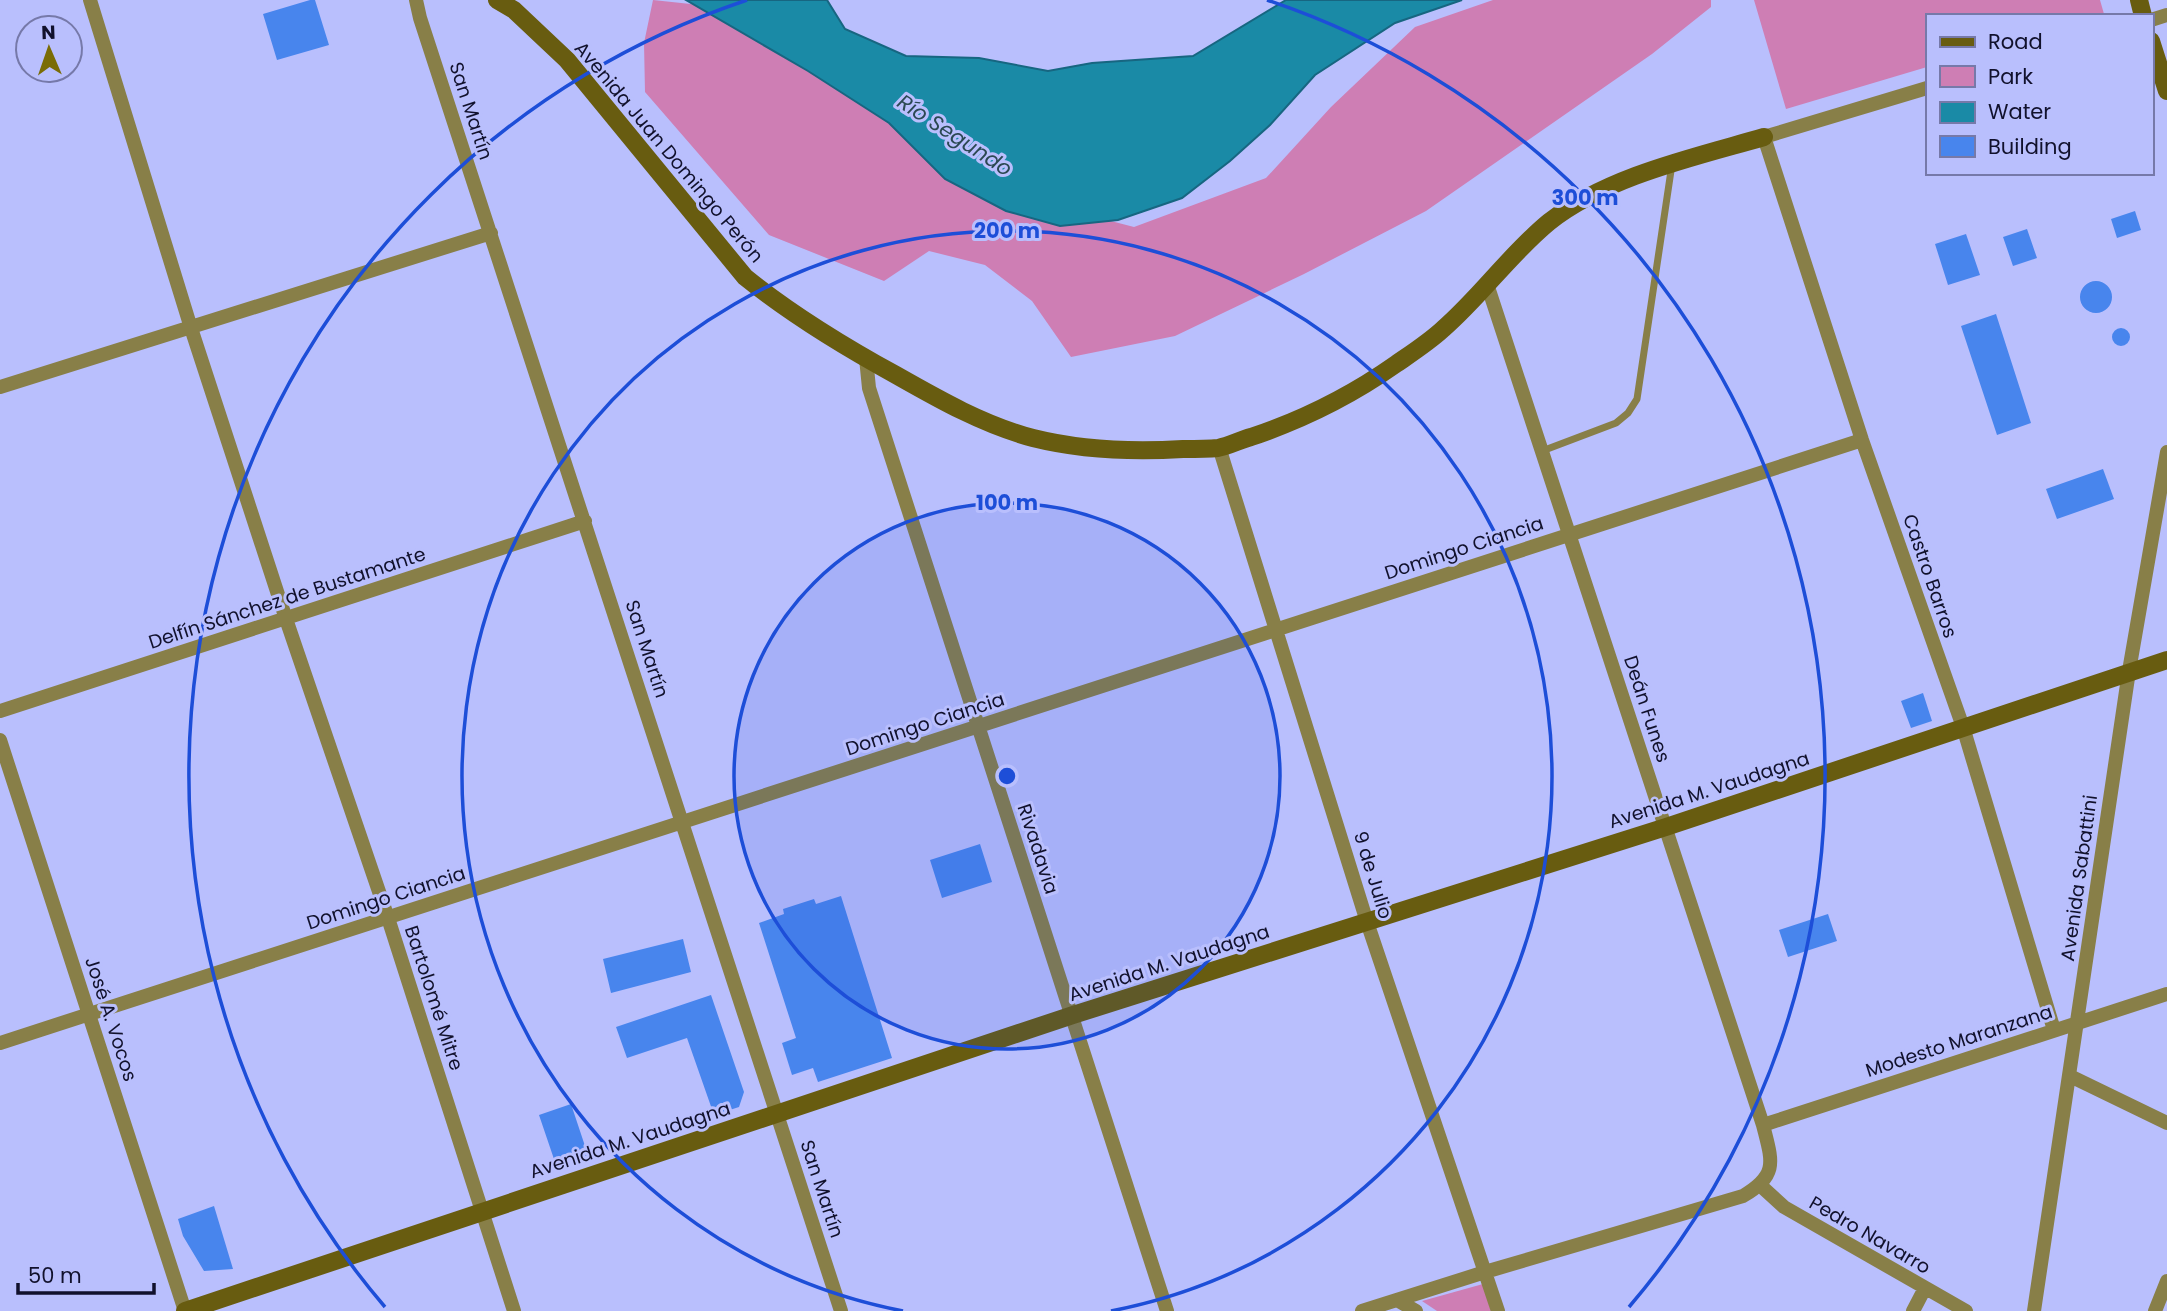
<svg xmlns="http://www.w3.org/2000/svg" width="2167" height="1311" viewBox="0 0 2167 1311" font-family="Poppins,sans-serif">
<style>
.green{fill:#ce7eb4}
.water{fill:#1a8aa6;stroke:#176681;stroke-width:2}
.building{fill:#4885ed}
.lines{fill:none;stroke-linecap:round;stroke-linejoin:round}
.service{stroke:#887f48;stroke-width:7}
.minor{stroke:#887f48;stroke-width:14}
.secondary{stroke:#685c10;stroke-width:18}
.ring{fill:none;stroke:#1d4ed8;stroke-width:3.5}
.labels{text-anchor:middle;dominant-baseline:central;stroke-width:6;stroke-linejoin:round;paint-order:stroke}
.street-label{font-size:19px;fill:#11112c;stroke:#b9bffd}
.water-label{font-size:21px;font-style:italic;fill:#2b4953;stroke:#b9bffd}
.centre{fill:#1d4ed8;stroke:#b9bffd;stroke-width:3.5}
.ring-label{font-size:21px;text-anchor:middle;font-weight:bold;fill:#1d4ed8;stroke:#b9bffd;stroke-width:6;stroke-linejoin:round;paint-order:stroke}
</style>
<rect width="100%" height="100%" fill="#b9bffd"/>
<path class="green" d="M653,0L728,8L1026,199L1134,227L1266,178L1331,107L1415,27L1493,0H1711V7L1652,54L1426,211L1304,274L1175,336L1071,357L1032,301L985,265L929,251L884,281L769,235L645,92L644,43Z
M1754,0H2100L2104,14L1927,16V67L1786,109Z
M1483,1284L1491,1311H1437L1422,1301Z"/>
<path class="water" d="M686,0H827L845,29L906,56L979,58L1048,71L1092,63L1193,56L1286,0H1462L1395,23L1315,75L1270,125L1230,161L1182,198L1118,220L1060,226L1006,211L945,179L889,123L808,71Z"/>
<path class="building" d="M310,0H315L329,45L277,60L263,14Z
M2135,211L2141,230L2117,238L2111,219Z
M2027,229L2037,258L2013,266L2003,237Z
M1966,234L1980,275L1948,285L1935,244Z
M2080 297a16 16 0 1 1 32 0a16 16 0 1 1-32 0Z
M1996,314L2031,423L1997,435L1961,326Z
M2112 337a9 9 0 1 1 18 0a9 9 0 1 1-18 0Z
M2103,469L2114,499L2057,519L2046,489Z
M1923,693L1932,721L1911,728L1901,701Z
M980,844L992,882L942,898L930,860Z
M841,896L892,1058L818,1082L813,1068L792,1075L782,1043L796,1038L759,923L784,914L783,909L814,899L816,904Z
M1828,914L1837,941L1788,957L1779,930Z
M683,939L691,972L611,993L603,959Z
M711,995L744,1092L739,1107L714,1115L687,1038L627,1058L616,1027Z
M571,1104L588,1155L556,1165L539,1115Z
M214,1206L233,1269L204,1271L183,1236L178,1219Z"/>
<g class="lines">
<path class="service" d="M1542,451L1616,423L1628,413L1637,399L1672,164"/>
<path class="minor" d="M90,0L191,328L286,619L388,918L514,1311
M416,0L420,18L841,1311
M2151,20L2167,15
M1927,88L1764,137L1862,440L1963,727L2054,1030
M866,358L869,388L1167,1311
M0,387L491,233
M1219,447L1367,922L1498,1311
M0,711L585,521
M0,740L185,1311
M0,1043L1862,440
M2070,1076L2167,1123
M1763,1125L2167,994
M1761,1186L1784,1207L1966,1311
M1397,1300L1416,1311
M1362,1311L1485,1272L1743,1196C1779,1175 1772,1161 1763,1125L1487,284
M1913,1311L1925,1288
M2034,1311L2129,671L2167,452
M2155,1311L2167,1281"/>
<path class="secondary" d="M497,0L514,10L567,60L745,277C792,315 843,346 896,375C940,400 984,425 1033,438C1081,450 1134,452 1183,449C1195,449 1207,449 1218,448C1229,446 1240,440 1251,437C1302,420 1352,395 1396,364C1412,353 1429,342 1443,329C1481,296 1510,254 1549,222C1607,176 1695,157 1764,137
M2139,0L2143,16
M2151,41L2167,91
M185,1311L1073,1015L1666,827L2167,660"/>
</g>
<circle cx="1007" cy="776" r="273" fill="#1d4ed8" fill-opacity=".12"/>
<g class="ring">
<circle cx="1007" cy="776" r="273"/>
<path d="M903 1311A545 545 0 1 1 1111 1311"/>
<path d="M385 1307A818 818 0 0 1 747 0M1267 0A818 818 0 0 1 1629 1307"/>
</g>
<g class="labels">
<g class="street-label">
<text transform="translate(471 111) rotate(72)">San Martín</text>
<text transform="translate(669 152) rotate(50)">Avenida Juan Domingo Perón</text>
<text transform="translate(1464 548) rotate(-18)">Domingo Ciancia</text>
<text transform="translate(1930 576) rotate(71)">Castro Barros</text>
<text transform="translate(287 598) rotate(-18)">Delfín Sánchez de Bustamante</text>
<text transform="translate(647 649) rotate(72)">San Martín</text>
<text transform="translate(1647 709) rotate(72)">Deán Funes</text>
<text transform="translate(925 724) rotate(-18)">Domingo Ciancia</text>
<text transform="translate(1709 790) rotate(-18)">Avenida M. Vaudagna</text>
<text transform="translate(1038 849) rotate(72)">Rivadavia</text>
<text transform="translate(1373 875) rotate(73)">9 de Julio</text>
<text transform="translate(2079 878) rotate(-82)">Avenida Sabattini</text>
<text transform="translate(386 898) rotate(-18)">Domingo Ciancia</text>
<text transform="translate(1169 963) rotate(-18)">Avenida M. Vaudagna</text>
<text transform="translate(434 998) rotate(72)">Bartolomé Mitre</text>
<text transform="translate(111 1019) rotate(72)">José A. Vocos</text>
<text transform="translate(1959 1041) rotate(-18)">Modesto Maranzana</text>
<text transform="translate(630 1140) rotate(-18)">Avenida M. Vaudagna</text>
<text transform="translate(822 1189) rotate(72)">San Martín</text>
<text transform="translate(1870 1235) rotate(30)">Pedro Navarro</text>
</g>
<g class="water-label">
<text transform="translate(955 135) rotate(33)">Río Segundo</text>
</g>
</g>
<circle cx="1007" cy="776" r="10" class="centre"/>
<g class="ring-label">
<text x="1585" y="205">300 m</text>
<text x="1007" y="238">200 m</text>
<text x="1007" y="510">100 m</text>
</g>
<rect x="1926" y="14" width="228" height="161" fill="#b9bffd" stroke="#7679a9" stroke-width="2"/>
<rect x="1940" y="37" width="35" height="10" fill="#685c10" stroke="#7679a9" stroke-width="2"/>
<text x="1988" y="49" font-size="21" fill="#11112c">Road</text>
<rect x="1940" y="66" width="35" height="21" fill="#ce7eb4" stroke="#7679a9" stroke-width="2"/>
<text x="1988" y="84" font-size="21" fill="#11112c">Park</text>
<rect x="1940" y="102" width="35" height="21" fill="#1a8aa6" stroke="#7679a9" stroke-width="2"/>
<text x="1988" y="119" font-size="21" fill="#11112c">Water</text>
<rect x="1940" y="136" width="35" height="21" fill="#4885ed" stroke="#7679a9" stroke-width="2"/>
<text x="1988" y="154" font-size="21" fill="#11112c">Building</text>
<g transform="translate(49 49) rotate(358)"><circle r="33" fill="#b9bffd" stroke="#7679a9" stroke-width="2"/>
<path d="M0-5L12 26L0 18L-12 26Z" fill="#7a6c06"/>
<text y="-10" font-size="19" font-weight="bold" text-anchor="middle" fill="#11112c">N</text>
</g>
<path d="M18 1283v10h136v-10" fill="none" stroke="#11112c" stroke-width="3.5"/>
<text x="28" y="1283" font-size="21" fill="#11112c" stroke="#b9bffd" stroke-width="5" paint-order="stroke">50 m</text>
</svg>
